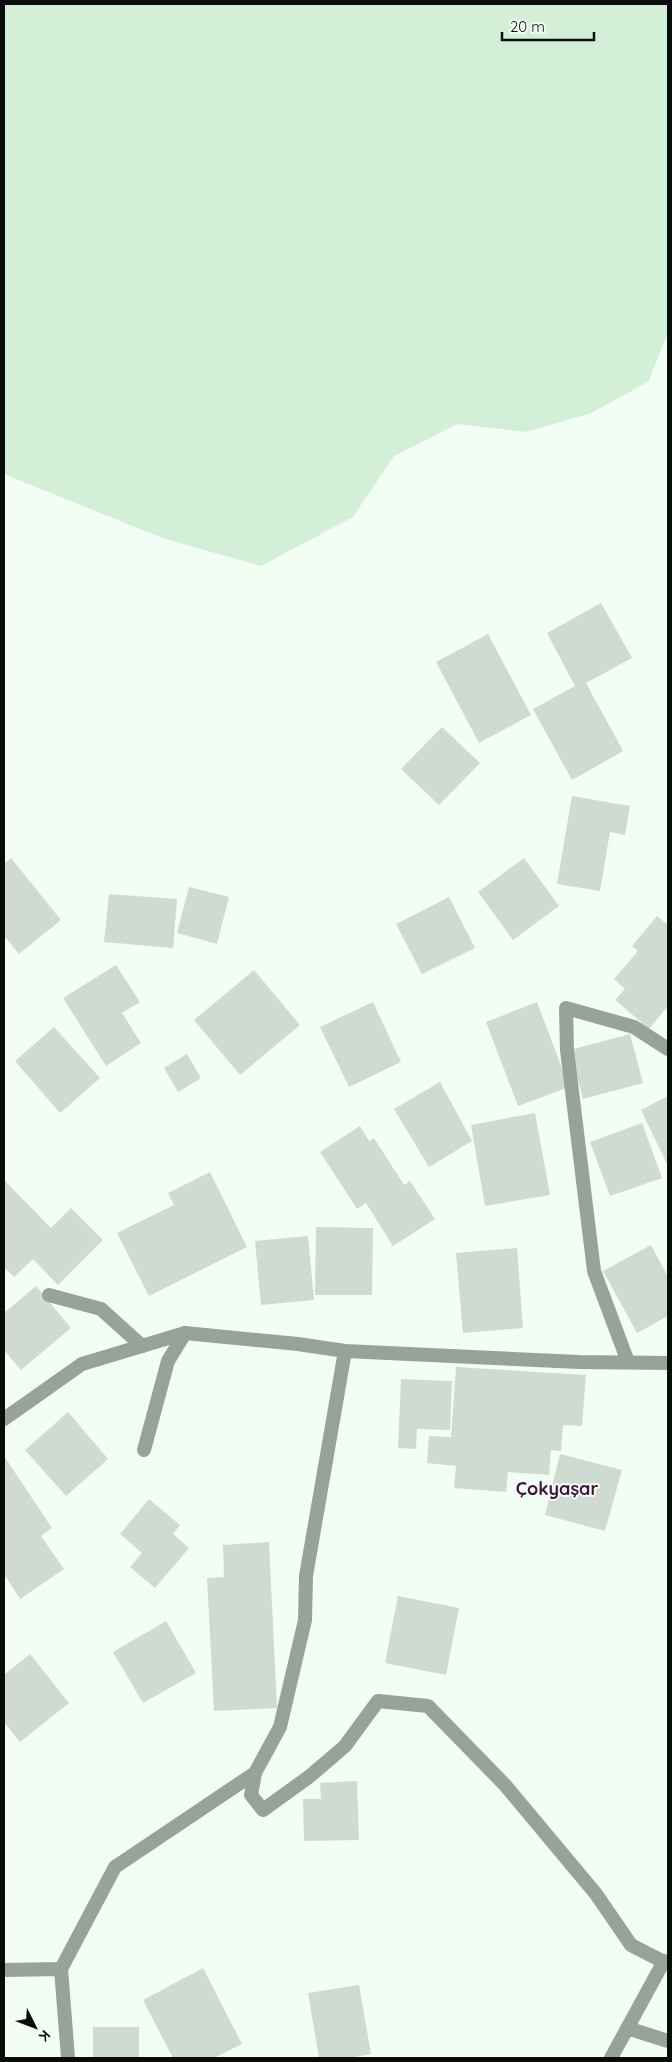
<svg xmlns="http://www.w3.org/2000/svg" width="672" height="2062" viewBox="0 0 672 2062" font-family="Quicksand,sans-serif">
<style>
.green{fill:#d3efd8}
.building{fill:#cfdad1}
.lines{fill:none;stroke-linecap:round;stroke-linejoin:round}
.service{stroke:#97a399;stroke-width:14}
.minor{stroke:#97a399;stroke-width:14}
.tertiary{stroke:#97a399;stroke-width:14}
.labels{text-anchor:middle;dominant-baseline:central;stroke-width:4;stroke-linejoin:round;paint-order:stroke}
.quarter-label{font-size:18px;font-weight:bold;fill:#421040;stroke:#f2fdf4}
</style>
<rect width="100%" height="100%" fill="#f2fdf4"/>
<path class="green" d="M4,4H668V333L648,382L591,413L527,432L457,424L394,456L353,517L261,566L162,538L4,474Z"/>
<path class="building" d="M601,603L632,658L586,683L623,751L572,780L533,709L575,686L547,633Z
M488,634L531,715L479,743L436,662Z
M442,727L480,763L439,805L401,769Z
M572,796L630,806L625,835L610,832L600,891L557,884Z
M11,858L61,920L19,954L4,936V864Z
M524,858L559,906L513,940L478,892Z
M189,887L229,897L217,944L177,933Z
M109,894L177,899L173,948L104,942Z
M449,897L475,948L422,974L396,924Z
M657,916L668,925V1006L649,1029L615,1000L625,989L614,979L638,951L632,946Z
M116,965L140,1002L122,1013L141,1043L106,1066L63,998Z
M254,970L300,1025L240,1075L194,1020Z
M373,1002L401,1062L349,1087L320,1027Z
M537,1002L569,1087L518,1106L486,1022Z
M54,1027L100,1078L60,1113L15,1061Z
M630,1034L643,1083L583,1099L570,1050Z
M187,1054L201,1078L178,1092L164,1068Z
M440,1082L472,1141L429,1167L394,1109Z
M668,1096V1166L641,1110Z
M535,1113L550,1195L485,1206L471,1125Z
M642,1123L662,1178L610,1196L590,1142Z
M360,1126L369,1141L374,1138L404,1185L410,1181L435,1219L393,1246L366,1203L357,1209L320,1152Z
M210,1172L247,1247L149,1296L117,1233L174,1205L168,1193Z
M4,1180L51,1228L71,1208L103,1240L58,1285L33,1259L14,1277L4,1267Z
M316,1227L373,1228L372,1295H315Z
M308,1236L314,1300L261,1305L255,1241Z
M651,1245L668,1277V1316L637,1333L603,1271Z
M517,1248L523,1328L463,1333L456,1253Z
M36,1286L71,1328L21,1370L4,1350V1313Z
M456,1367L586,1375L582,1426L563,1425L561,1451L551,1450L549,1475L508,1472L506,1492L454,1488L456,1466L427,1463L429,1436L451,1437Z
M401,1379L452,1381L450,1430L417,1429L416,1449L398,1448Z
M68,1412L108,1459L66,1496L25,1450Z
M560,1454L622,1470L605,1531L545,1515Z
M4,1456L52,1528L41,1536L64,1569L20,1599L4,1574Z
M149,1499L180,1525L173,1534L189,1548L155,1588L130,1567L142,1553L120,1534Z
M269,1542L277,1708L214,1711L207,1578L224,1577L223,1545Z
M398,1596L459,1608L446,1675L385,1663Z
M166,1621L196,1673L143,1703L113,1652Z
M30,1654L69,1703L20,1742L4,1722V1707L6,1706L4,1703V1675Z
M357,1781L359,1840L304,1841L303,1799H321L320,1783Z
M203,1968L242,2044L214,2058H173L143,2000Z
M359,1985L371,2054L349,2058H319L308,1993Z
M93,2027H139V2058H93Z"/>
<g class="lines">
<path class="service" d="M49,1295L101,1309L142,1346
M144,1450L168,1361L185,1333
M61,1969L115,1867L255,1773"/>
<path class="minor" d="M345,1351L306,1576L305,1620L280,1727L255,1773L251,1795L263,1810L310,1776L345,1746L378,1701L428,1706L505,1785L596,1894L631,1945L668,1964
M628,1362L594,1271L567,1050L566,1008L634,1027L668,1049
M4,1419L82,1364L185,1333L298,1344
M4,1970L61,1969L68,2058
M627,2028L668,2041
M611,2058L664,1961"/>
<path class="tertiary" d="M298,1344L345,1351L579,1362L668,1363"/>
</g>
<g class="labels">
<g class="quarter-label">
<text x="557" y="1488">Çokyaşar</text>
</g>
</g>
<rect width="672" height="2062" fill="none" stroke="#090c09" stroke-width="10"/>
<g transform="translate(35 2027) rotate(132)" stroke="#f2fdf4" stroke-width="4" paint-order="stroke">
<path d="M0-4L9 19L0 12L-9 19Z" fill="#090c09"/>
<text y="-8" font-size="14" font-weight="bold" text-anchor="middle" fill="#090c09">K</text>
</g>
<path d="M502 32v8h92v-8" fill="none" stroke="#090c09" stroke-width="2.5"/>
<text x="510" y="32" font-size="15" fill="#090c09" stroke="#f2fdf4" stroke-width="4" paint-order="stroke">20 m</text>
</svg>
